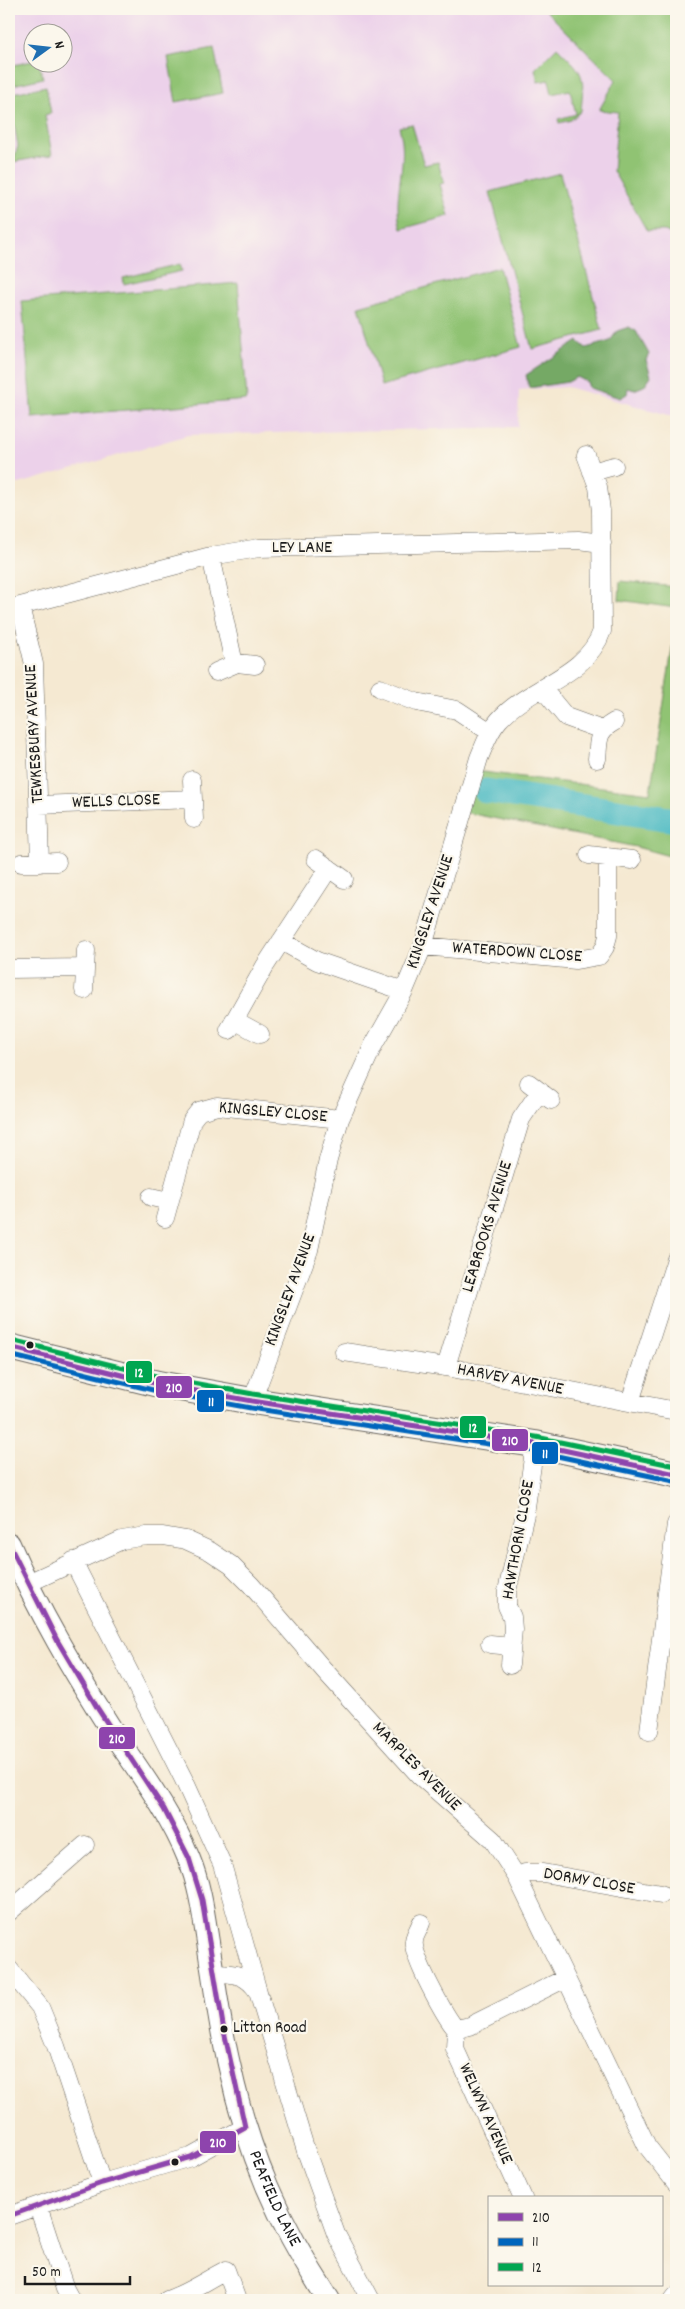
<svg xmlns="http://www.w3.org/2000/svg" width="685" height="2309" viewBox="0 0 685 2309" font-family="Dekko,sans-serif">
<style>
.built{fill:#ecd1ea;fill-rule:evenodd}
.green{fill:#90c373;stroke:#567048}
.forest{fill:#74a965;stroke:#486240}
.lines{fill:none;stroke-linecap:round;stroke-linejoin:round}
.river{stroke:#4cbac2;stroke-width:25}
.minor-casing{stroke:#68645c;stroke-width:19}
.major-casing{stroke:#68645c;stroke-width:24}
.highway-casing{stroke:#68645c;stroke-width:28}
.minor{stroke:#fff;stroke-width:18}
.major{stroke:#fff;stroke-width:22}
.highway{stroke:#fff;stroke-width:26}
.bus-1-casing{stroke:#fbf7ec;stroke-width:9}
.bus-2-casing{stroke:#fbf7ec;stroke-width:9}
.bus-3-casing{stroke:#fbf7ec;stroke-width:9}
.bus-1{stroke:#8e44ad;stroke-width:5}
.bus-2{stroke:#0065bd;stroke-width:5}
.bus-3{stroke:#00a651;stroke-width:5}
.bus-dot{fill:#1c1c1c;stroke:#fbf7ec;stroke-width:2}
.labels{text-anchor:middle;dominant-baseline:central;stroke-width:4.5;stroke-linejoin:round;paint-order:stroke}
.bus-label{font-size:17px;fill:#1c1c1c;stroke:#fbf7ec;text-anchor:start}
.street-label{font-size:18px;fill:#1c1c1c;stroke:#fbf7ec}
.line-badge{stroke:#fbf7ec;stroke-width:2}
.badge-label{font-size:14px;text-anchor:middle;font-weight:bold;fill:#fff}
</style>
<rect width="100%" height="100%" fill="#fbf7ec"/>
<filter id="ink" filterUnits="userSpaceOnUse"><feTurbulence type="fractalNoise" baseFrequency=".02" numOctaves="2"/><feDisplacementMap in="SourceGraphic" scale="10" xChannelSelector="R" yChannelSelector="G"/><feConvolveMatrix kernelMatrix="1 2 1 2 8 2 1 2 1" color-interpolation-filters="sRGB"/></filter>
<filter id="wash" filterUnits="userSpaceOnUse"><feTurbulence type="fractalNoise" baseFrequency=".0096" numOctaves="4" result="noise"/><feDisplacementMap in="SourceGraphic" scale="20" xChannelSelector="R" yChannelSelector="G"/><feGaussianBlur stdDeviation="1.12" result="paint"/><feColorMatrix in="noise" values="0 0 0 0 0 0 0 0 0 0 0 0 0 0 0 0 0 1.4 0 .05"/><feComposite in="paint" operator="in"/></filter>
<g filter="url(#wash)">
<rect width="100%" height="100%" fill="#f5e9d2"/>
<path class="built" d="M9,9H676V417L567,387L519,390L518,427L188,435L19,484L9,482ZM32,32H62V62H32Z"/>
<path class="green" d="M544,9H676V237L665,231H647L613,171L618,112L599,110L616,80Z
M557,47C584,74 585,72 581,111L571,120L559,123L558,119L576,114L570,90L552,94L549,80L538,82L535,69Z
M214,48L223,93L176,102L168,57Z
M32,61L39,63L43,78L9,86V66Z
M46,86L51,113L45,115L52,155L13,162L18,146L9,94Z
M412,124L424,165L438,162L444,183L440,184L449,216L401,229C391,194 410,162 399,127Z
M560,173L602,330L532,349L490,192Z
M180,264L182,271L124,284L123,278Z
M499,267L521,347L381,386L359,306Z
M238,283L247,400L32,418L22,301Z
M620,581L676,587V608L619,600Z
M676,623V1030L673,857L636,847L463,812L475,771L650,793Z"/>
<path class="forest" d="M629,327L636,331L649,354L646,360L651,376L644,386L634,390L628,388L627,394L620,398L589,388L587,382L577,377L568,382L529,388L526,375L578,341L586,348L610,341L617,331Z"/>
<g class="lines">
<path class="river" d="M486,791L676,820"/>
</g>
</g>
<g filter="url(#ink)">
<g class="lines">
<g class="minor-casing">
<path id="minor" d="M592,472L614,466
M211,556L234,664
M20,606L34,664L40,863
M9,609L211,556L259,548L578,540L602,543
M216,672L237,663L255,665
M380,688L416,702L457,710L490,732
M542,688L566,717L602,730
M597,759C599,740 596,732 614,722
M192,780L194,819
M39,805L193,799
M589,855L632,860
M316,859L344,879
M21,863L57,862
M281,941L317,961L404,991
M423,946L576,960L599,956L605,947L608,936V857
M9,969L85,968
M84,990L86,950
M234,1020L260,1034
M229,1030L265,966L329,868
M529,1083L551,1100
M151,1197L169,1201
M165,1218L192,1120L199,1111L217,1106L340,1119
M344,1352L446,1367L676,1411
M446,1367L521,1119L540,1091
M252,1401L309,1250L328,1160L340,1119L373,1046L404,991L423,946L479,758C485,744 489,731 499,720C529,686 586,677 602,631L601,511L598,487L586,455
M630,1402L676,1259
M73,1561L184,1780L222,1864L258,1992
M26,1584L122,1540L146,1536H163L186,1540L210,1551L231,1565L251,1585L324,1670L420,1776L493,1840L517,1877L647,2146L676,2183
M490,1644L511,1646
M510,1665L513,1629L512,1617L507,1606V1591L525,1514L535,1444
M649,1731L676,1524
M517,1877L525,1873H543L661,1894
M9,1912L85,1845
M421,1923C419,1929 414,1936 414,1941C411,1955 446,2018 456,2029L455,2049L523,2198
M9,1969L40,2007L56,2046L102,2183
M213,1973C233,1973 247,1974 258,1992L306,2151L336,2234L371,2300
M456,2029L470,2026L566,1978
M38,2206L65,2289L71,2300
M9,2216L102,2183L191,2157L245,2127
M167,2300C188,2293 206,2280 226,2270L237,2300
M673,2300L676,2296"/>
</g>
<g class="major-casing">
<g id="major">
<path id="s1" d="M9,1544C38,1611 75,1673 114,1734C141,1774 171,1814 189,1859C199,1883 203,1910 207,1936C214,1979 219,2022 229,2064C248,2153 279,2224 329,2300"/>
</g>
</g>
<g class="highway-casing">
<path id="highway" d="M9,1347L158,1384L252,1401L535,1444L676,1474"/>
</g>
<use href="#minor" class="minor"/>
<use href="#major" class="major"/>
<use href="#highway" class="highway"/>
<g class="bus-1-casing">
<path id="bus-1" d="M9,1347L158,1384L252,1401L535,1444L676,1474
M9,1544L57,1640L98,1709L164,1809L189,1858L202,1900L224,2031L245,2127L191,2157L102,2183L9,2216"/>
</g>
<g class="bus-2-casing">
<path id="bus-2" d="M9,1355L157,1391L251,1408L534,1451L674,1481"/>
</g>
<g class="bus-3-casing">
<path id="bus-3" d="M11,1340L160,1377L253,1394L536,1437L676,1466"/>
</g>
<use href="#bus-1" class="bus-1"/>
<use href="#bus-2" class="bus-2"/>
<use href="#bus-3" class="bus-3"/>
</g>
</g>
<g class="bus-dot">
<circle cx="30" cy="1345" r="4.5"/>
<circle cx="224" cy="2029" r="4.5"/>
<circle cx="175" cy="2162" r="4.5"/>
</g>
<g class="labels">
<g class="bus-label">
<text x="233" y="2029">Litton Road</text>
</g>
<g class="street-label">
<text x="302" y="548">LEY LANE</text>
<text transform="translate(35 734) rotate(-93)">TEWKESBURY AVENUE</text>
<text transform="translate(116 802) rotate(-2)">WELLS CLOSE</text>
<text transform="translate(431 912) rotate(-72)">KINGSLEY AVENUE</text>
<text transform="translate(517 953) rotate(4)">WATERDOWN CLOSE</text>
<text transform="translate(273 1113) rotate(5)">KINGSLEY CLOSE</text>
<text transform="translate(488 1227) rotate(-73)">LEABROOKS AVENUE</text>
<text transform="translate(291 1290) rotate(-70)">KINGSLEY AVENUE</text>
<text transform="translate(510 1380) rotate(11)">HARVEY AVENUE</text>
<text transform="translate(519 1540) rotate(-80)">HAWTHORN CLOSE</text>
<text transform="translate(416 1767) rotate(45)">MARPLES AVENUE</text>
<text transform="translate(589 1882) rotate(10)">DORMY CLOSE</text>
<text transform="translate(485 2114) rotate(66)">WELWYN AVENUE</text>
<text stroke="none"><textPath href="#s1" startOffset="715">PEAFIELD LANE</textPath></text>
</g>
</g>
<g class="line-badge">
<rect x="125" y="1360" width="28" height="24" rx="5" fill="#00a651"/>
<rect x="155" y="1375" width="38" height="24" rx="5" fill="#8e44ad"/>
<rect x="196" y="1389" width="29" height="24" rx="5" fill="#0065bd"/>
<rect x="459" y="1415" width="28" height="24" rx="5" fill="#00a651"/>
<rect x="491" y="1428" width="38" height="24" rx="5" fill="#8e44ad"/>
<rect x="531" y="1441" width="28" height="24" rx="5" fill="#0065bd"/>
<rect x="98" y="1726" width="38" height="24" rx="5" fill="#8e44ad"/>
<rect x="199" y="2130" width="38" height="24" rx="5" fill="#8e44ad"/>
</g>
<g class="badge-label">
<text x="139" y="1377">12</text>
<text x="174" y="1392">210</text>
<text x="211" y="1406">11</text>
<text x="473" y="1432">12</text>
<text x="510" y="1445">210</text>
<text x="545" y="1458">11</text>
<text x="117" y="1743">210</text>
<text x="218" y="2147">210</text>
</g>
<rect width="685" height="2309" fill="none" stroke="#fbf7ec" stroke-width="30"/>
<rect x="488" y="2196" width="175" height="90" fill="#fbf7ec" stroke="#a29f99"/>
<rect x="498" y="2213" width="25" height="8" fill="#8e44ad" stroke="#a29f99"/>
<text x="532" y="2222" font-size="15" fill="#1c1c1c">210</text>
<rect x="498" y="2238" width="25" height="8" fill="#0065bd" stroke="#a29f99"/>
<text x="532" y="2246" font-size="15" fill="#1c1c1c">11</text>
<rect x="498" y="2263" width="25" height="8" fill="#00a651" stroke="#a29f99"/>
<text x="532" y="2272" font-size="15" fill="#1c1c1c">12</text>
<g transform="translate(48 48) rotate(75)"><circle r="24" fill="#fbf7ec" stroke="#a29f99"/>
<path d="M0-4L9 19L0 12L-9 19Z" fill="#1f6fb2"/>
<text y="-8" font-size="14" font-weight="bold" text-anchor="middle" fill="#1c1c1c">N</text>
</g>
<path d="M25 2276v8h105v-8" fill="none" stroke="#1c1c1c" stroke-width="2.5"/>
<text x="32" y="2276" font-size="15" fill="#1c1c1c" stroke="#fbf7ec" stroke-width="4" paint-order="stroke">50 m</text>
</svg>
